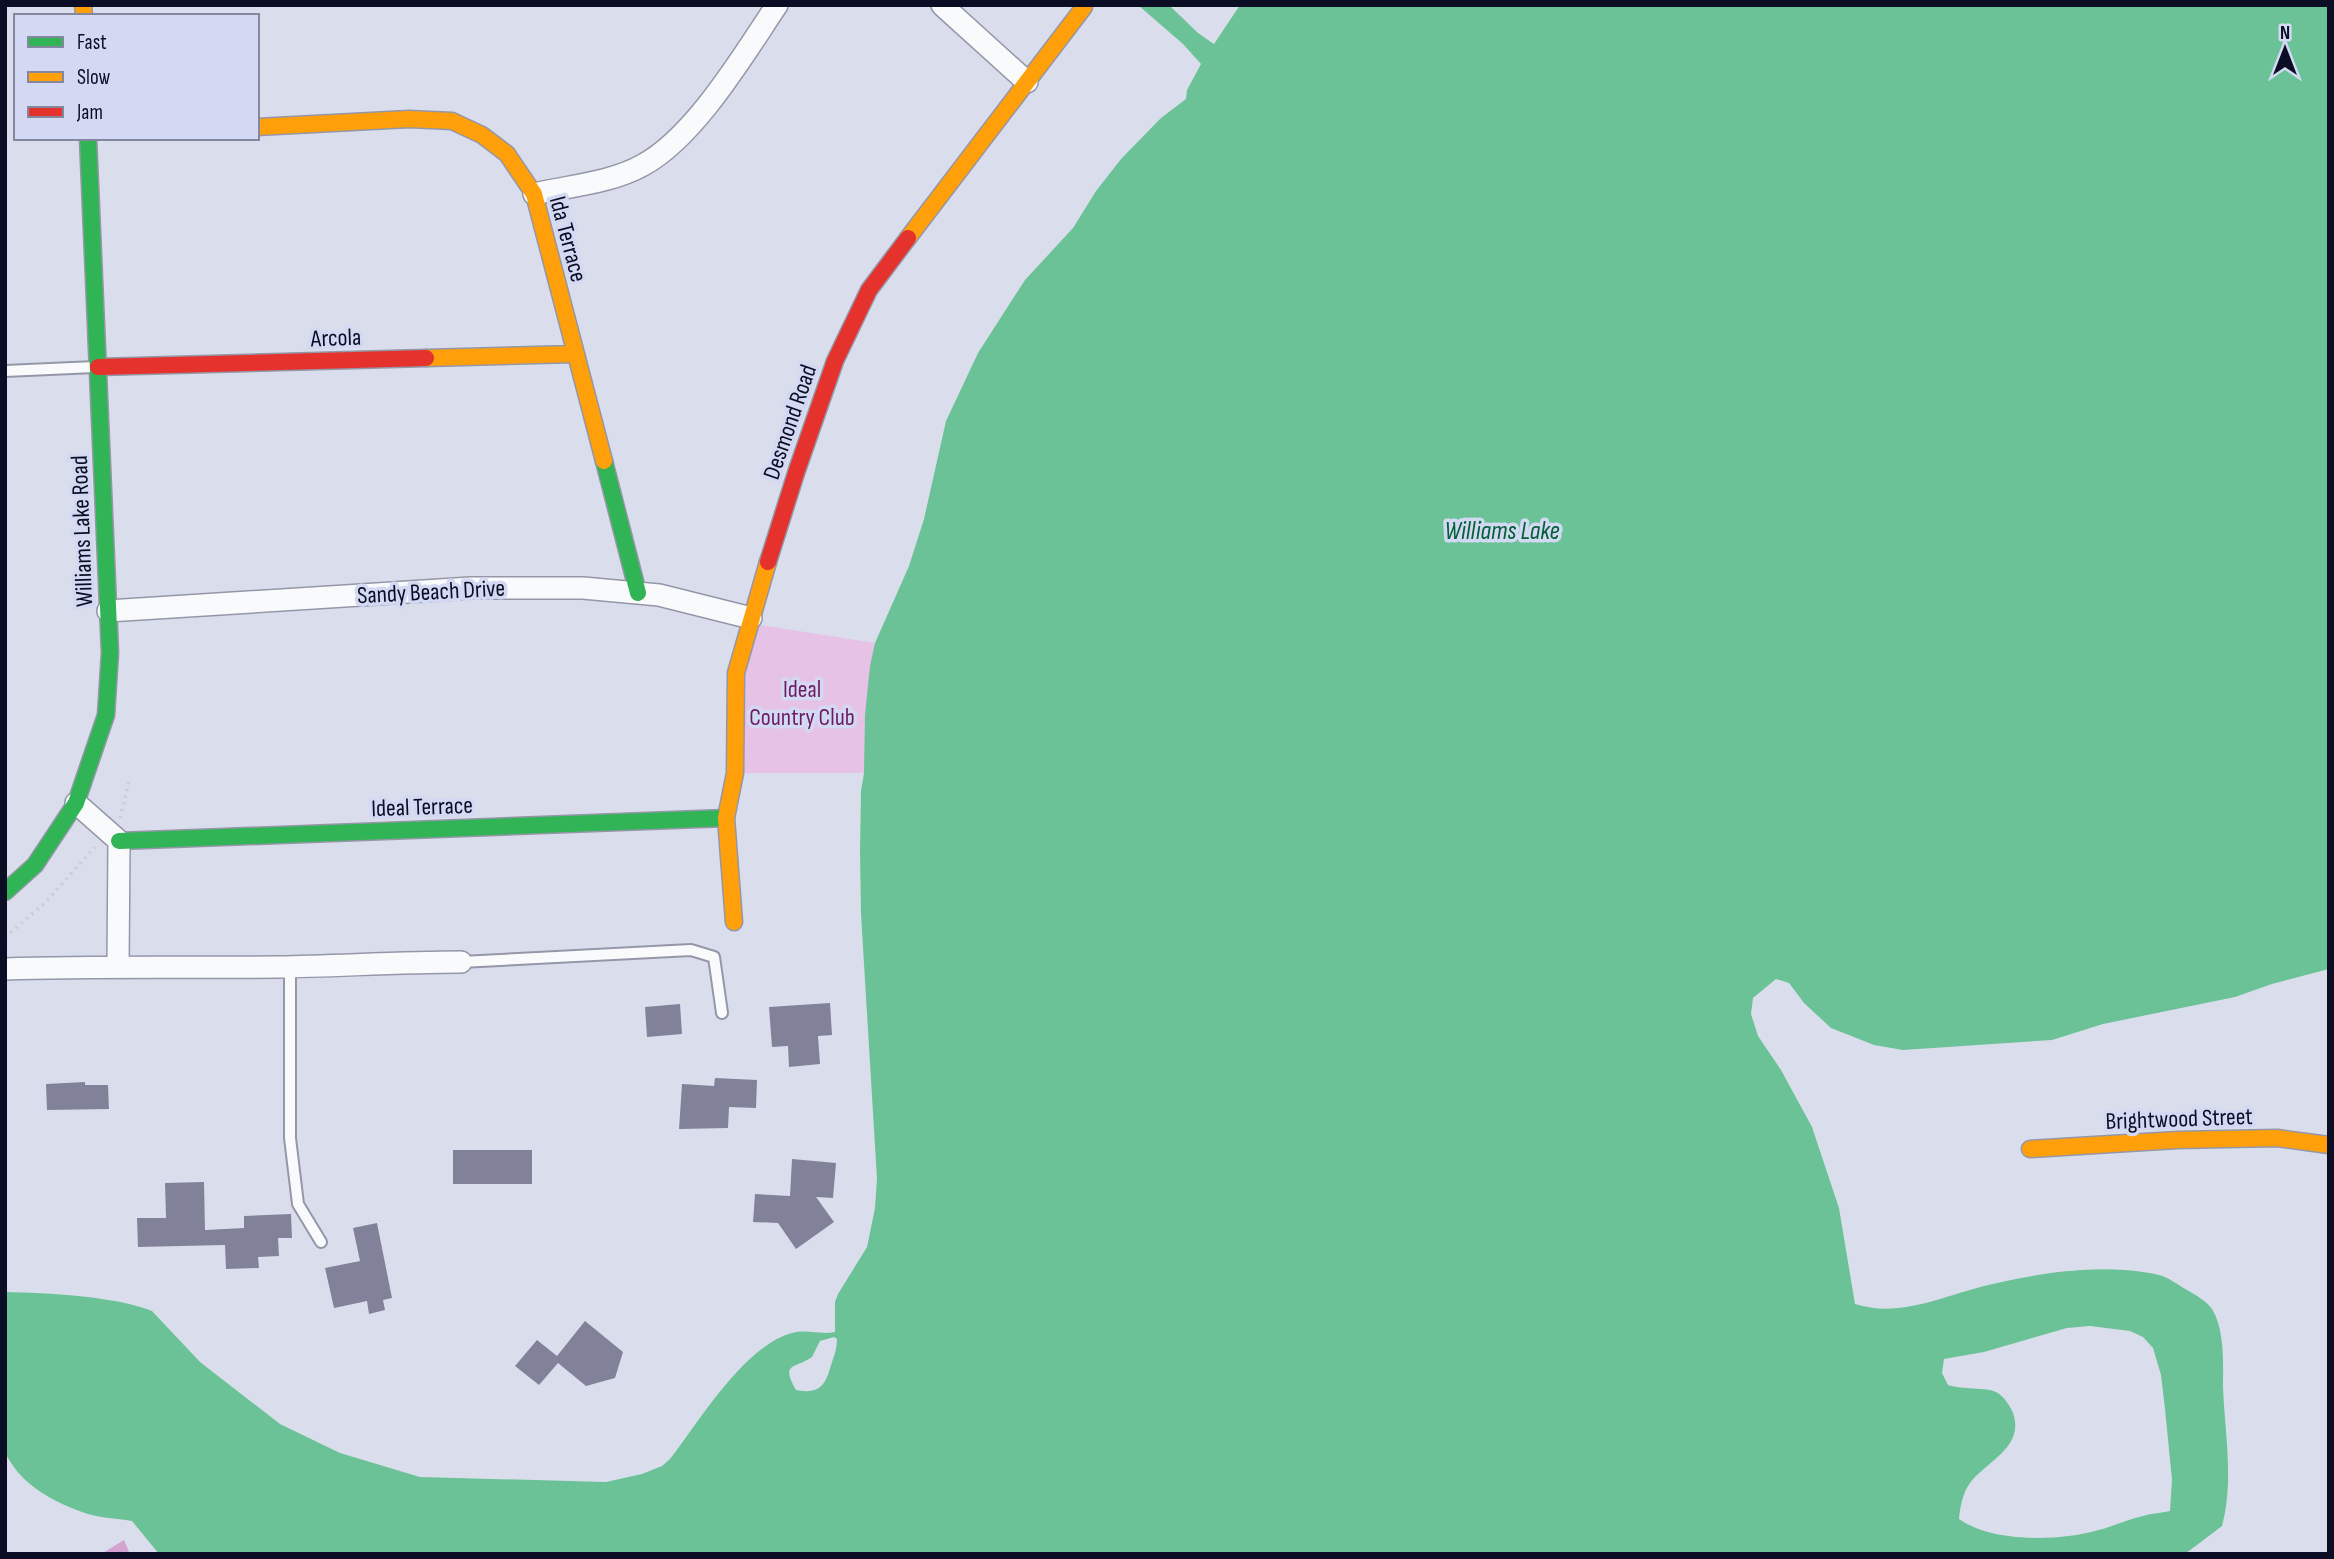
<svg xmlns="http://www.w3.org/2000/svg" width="2334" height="1559" viewBox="0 0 2334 1559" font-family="'Sofia Sans Condensed',sans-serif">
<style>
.green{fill:#e6c2e6}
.forest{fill:#d3a3d2}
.water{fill:#6cc297;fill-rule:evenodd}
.building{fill:#81829a}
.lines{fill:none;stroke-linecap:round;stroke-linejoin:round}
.lane-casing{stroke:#9497a8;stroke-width:14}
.street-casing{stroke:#9497a8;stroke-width:24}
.fast-casing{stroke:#9497a8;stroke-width:19}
.slow-casing{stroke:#9497a8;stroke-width:19}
.jam-casing{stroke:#9497a8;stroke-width:19}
.path{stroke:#cbcbd0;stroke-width:3.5;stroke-dasharray:2 5;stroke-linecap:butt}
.lane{stroke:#f9fafc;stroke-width:10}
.street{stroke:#f9fafc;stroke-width:21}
.fast{stroke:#30b455;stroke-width:16}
.slow{stroke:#ff9f0a;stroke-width:16}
.jam{stroke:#e5322d;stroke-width:16}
.labels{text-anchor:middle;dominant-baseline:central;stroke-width:7;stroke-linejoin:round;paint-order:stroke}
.street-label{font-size:24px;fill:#0a0d23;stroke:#d3d9f3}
.park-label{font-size:24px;fill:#6e1b62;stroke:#d3d9f3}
.water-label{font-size:26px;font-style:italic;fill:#026034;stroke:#d3d9f3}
</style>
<rect width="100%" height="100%" fill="#dadeec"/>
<path class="green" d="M761,625L875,643L864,773H735L736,673Z"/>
<path class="forest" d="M124,1540L130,1554H101Z"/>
<path class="water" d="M1138,5H1169L1198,33L1214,44L1240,5H2329V969L2272,984L2235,997L2103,1024L2052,1040L1903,1050L1874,1045L1831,1028L1804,1003L1789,983L1776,979L1753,998L1751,1014L1758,1036L1781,1070L1812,1127L1839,1208L1855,1304C1899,1318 1941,1297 1984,1286C2038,1273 2104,1262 2159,1275C2168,1277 2178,1285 2187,1290C2196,1295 2206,1301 2212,1309C2225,1330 2223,1364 2223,1388C2225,1433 2234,1482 2222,1526L2185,1554H159L132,1521C116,1518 97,1518 82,1512C51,1501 19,1483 5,1452V1292C47,1293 115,1296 152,1311L200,1362L280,1424L340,1453L420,1477L606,1482L642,1474L662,1466L670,1459C700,1420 744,1346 792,1333C806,1329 821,1335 835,1332V1302L838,1294L867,1247L875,1208L877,1179L861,914L860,851L861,791L864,773L865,715L870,666L875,643L909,566L924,519L946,421L978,353L1025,280L1073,228L1096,191L1121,159L1161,118L1186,99L1187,90L1201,64L1183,44ZM2090,1326L2130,1331L2143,1337L2153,1348L2161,1375L2165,1409L2172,1480L2170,1511C2161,1513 2152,1513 2143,1516C2126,1520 2109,1528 2091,1532C2054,1541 1991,1542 1959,1519C1960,1507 1963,1492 1970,1483C1987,1461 2025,1447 2013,1413C2010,1406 2004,1396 1996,1392C1987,1387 1962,1390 1948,1385L1942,1373L1944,1359L1984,1352L2067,1328ZM834,1337L837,1339C837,1347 835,1354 832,1362C826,1383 822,1395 796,1390C780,1362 795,1369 812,1357L820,1341Z"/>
<path class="building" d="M830,1003L832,1035L818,1036L820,1064L789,1067L788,1046L772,1047L769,1007Z
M680,1004L682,1034L647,1037L645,1007Z
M715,1078L757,1080L756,1108L729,1107L728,1128L679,1129L682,1084L714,1086Z
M85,1082V1085H108L109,1109L47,1110L46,1084Z
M453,1150H532V1184H453Z
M792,1159L836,1163L833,1198L816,1197L834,1222L796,1249L778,1223L753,1222L755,1194L790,1196Z
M204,1182L205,1230L244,1228V1216L291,1214L292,1238H278L279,1256L258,1257L259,1268L226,1269L225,1245L138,1247L137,1218H166L165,1183Z
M377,1223L392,1298L383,1300L385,1310L369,1314L367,1301L334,1308L325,1268L360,1261L353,1228Z
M585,1321L623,1352L615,1378L586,1386L558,1363L539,1385L515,1366L537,1340L557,1356Z"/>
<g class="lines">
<g class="lane-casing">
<path id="lane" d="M5,371L95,367
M461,962L691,950L714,957L722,1013
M290,967V1138L298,1204L321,1242"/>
</g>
<g class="street-casing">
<path id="street" d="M942,5L1027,82
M534,194C569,186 611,183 643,165C695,137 744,54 777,5
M108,611L471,588H583L659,595L751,618
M76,803L119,841L118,966
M5,969C96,966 187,968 279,967C339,966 400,962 461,962"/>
</g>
<g class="fast-casing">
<path id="fast" d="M604,461L638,593
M119,841L726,818
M5,892L35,865L76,803L106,715L110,653L88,138"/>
</g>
<g class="slow-casing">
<path id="slow" d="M83,5L84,16
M257,127L409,119L452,121L482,135L507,154L534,194L604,461
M908,238L1084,7
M426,358L575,354
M734,922L726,818L735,773L736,673L768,562
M2030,1149L2177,1140L2277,1138L2329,1145"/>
</g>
<g class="jam-casing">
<path id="jam" d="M98,367L426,358
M768,562L797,470L835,361L869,290L908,238"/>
</g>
<path class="path" d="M120,818L130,777
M5,937L44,904L95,847"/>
<use href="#lane" class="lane"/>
<use href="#street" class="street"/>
<use href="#fast" class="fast"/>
<use href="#slow" class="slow"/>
<use href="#jam" class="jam"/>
</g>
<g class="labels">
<g class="street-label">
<text transform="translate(568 239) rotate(75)">Ida Terrace</text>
<text transform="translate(336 338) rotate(-2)">Arcola</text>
<text transform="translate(790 422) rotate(-71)">Desmond Road</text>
<text transform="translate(82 531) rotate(-92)">Williams Lake Road</text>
<text transform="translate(431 592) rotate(-3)">Sandy Beach Drive</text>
<text transform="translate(422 807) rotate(-2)">Ideal Terrace</text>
<text transform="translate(2179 1119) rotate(-2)">Brightwood Street</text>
</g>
<g class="park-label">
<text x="802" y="689">Ideal<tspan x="802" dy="28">Country Club</tspan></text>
</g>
<g class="water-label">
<text x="1502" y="531">Williams Lake</text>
</g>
</g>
<rect width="2334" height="1559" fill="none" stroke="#0a0d23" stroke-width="14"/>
<rect x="14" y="14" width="245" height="126" fill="#d3d9f3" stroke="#8387a0" stroke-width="2"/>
<rect x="28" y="37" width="35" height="10" fill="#30b455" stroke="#8387a0" stroke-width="2"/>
<text x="77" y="49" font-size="21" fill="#0a0d23">Fast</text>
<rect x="28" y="72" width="35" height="10" fill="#ff9f0a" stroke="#8387a0" stroke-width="2"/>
<text x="77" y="84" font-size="21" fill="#0a0d23">Slow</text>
<rect x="28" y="107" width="35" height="10" fill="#e5322d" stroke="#8387a0" stroke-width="2"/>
<text x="77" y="119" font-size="21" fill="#0a0d23">Jam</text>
<g transform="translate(2285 49)" stroke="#d3d9f3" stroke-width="5" paint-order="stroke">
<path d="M0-5L12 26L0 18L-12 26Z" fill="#0a0d23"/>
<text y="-10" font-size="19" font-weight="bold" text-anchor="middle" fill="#0a0d23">N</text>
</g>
</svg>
